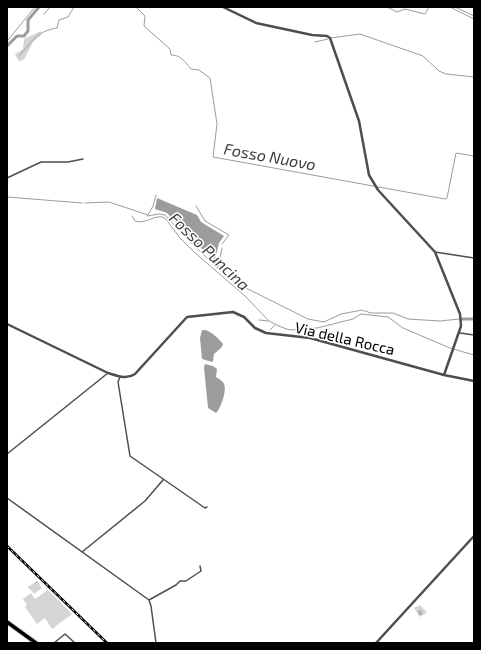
<svg xmlns="http://www.w3.org/2000/svg" width="481" height="650" viewBox="0 0 481 650" font-family="'Exo 2',sans-serif">
<style>
.cemetery{fill:url(#cemetery-stones)}
.park{fill:#d5d5d5}
.water{fill:#9c9c9c}
.lines{fill:none;stroke-linecap:round;stroke-linejoin:round}
.stream{stroke:#9c9c9c;stroke-width:1}
.river{stroke:#9c9c9c;stroke-width:3}
.primary-casing{stroke:#dbdbdb;stroke-width:5.5}
.minor{stroke:#4e4e4e;stroke-width:1.5}
.tertiary{stroke:#4e4e4e;stroke-width:2.5}
.primary{stroke:#000;stroke-width:3.5}
.rail-casing{stroke:#000;stroke-width:2.5}
.rail{stroke:#fff;stroke-width:1;stroke-dasharray:3;stroke-linecap:butt}
.labels{text-anchor:middle;dominant-baseline:central;stroke-width:3;stroke-linejoin:round;paint-order:stroke}
.street-label{font-size:15px;fill:#000;stroke:#fff}
.water-label{font-size:16px;font-style:italic;fill:#3d3d3d;stroke:#fff}
</style>
<defs>
<pattern id="cemetery-stones" width="16" height="16" patternUnits="userSpaceOnUse"><rect width="16" height="16" fill="#d5d5d5"/><path d="M2 7V4a2 2 0 0 1 4 0v3zM10 15v-3a2 2 0 0 1 4 0v3z" fill="#b5b5b5"/></pattern>
</defs>
<rect width="100%" height="100%" fill="#fff"/>
<path class="cemetery" d="M37,581L42,588L34,594L28,587Z
M420,605L427,612L420,617L414,608Z"/>
<path class="park" d="M41,31V35L33,42L25,58L21,61L18,60L15,54L23,49L24,39Z
M48,590L72,614L52,629L45,618L37,624L25,607L27,605L23,599L31,593L35,599Z"/>
<path class="water" d="M157,198L197,215L201,222L224,236L219,243L215,260L194,242L167,213L155,209Z
M202,330C210,329 218,338 223,344L222,347L214,354L213,361L212,362L202,359L200,338Z
M205,364L213,366L217,369L216,377C219,379 223,381 224,384C227,390 221,408 216,413L208,408L204,367Z"/>
<g class="lines">
<path class="stream" d="M136,7L145,16L144,26L170,49L171,55C181,55 185,62 191,69L199,70L210,78L217,124L213,157L445,199L447,198L456,153L474,156
M387,7L397,12L405,9L425,14L429,7
M450,7L474,19
M455,7L474,16
M44,14L50,7
M331,38L360,34L423,56L439,71L446,74L474,77
M8,40L35,7
M315,42L328,39
M19,56C33,41 35,32 57,28L59,20L68,17L74,7
M7,197L82,203
M85,203L109,202L148,215L153,206L156,195
M196,206L205,221L229,235L222,244
M132,216L135,221C146,225 155,213 165,218L180,238L194,252L245,296L269,321L281,327L290,330L317,328L353,319L361,314L388,317L403,328L450,348L474,355
M147,216L159,214L165,215L186,238L221,271L236,283L308,319L324,322L341,314L362,310L371,313H393L408,319L440,321L459,319
M218,268L222,248
M259,320L268,321
M270,330L275,325"/>
<path class="river" d="M7,46L17,36H24L28,31V20L39,7
M462,319H474"/>
<g class="primary-casing">
<path id="primary" d="M7,622L36,643"/>
</g>
<path class="minor" d="M7,178L41,162H68L83,159
M435,252L474,258
M460,333L474,335
M120,377L118,382L130,456L205,508L207,507
M7,454L108,373
M7,498L149,600L151,606L156,643
M82,552L145,501L163,480
M149,600L176,585L180,581H186L201,571L200,566
M54,643L65,634L75,643"/>
<path class="tertiary" d="M223,7L256,23L312,35L327,36L330,38L359,121L369,175L378,190L435,252L460,314L461,326L444,375
M7,324L108,373C118,376 126,380 135,374L187,317L233,312L244,317L255,328L266,333L310,338L444,375L474,381
M376,643L474,536"/>
<use href="#primary" class="primary"/>
<g class="rail-casing">
<path id="rail" d="M7,546L107,643"/>
</g>
<use href="#rail" class="rail"/>
</g>
<g class="labels">
<g class="street-label">
<text transform="translate(345 338) rotate(13)">Via della Rocca</text>
</g>
<g class="water-label">
<text transform="translate(270 156) rotate(10)">Fosso Nuovo</text>
<text transform="translate(210 251) rotate(44)">Fosso Puncina</text>
</g>
</g>
<rect width="481" height="650" fill="none" stroke="#000000" stroke-width="16"/>
</svg>
